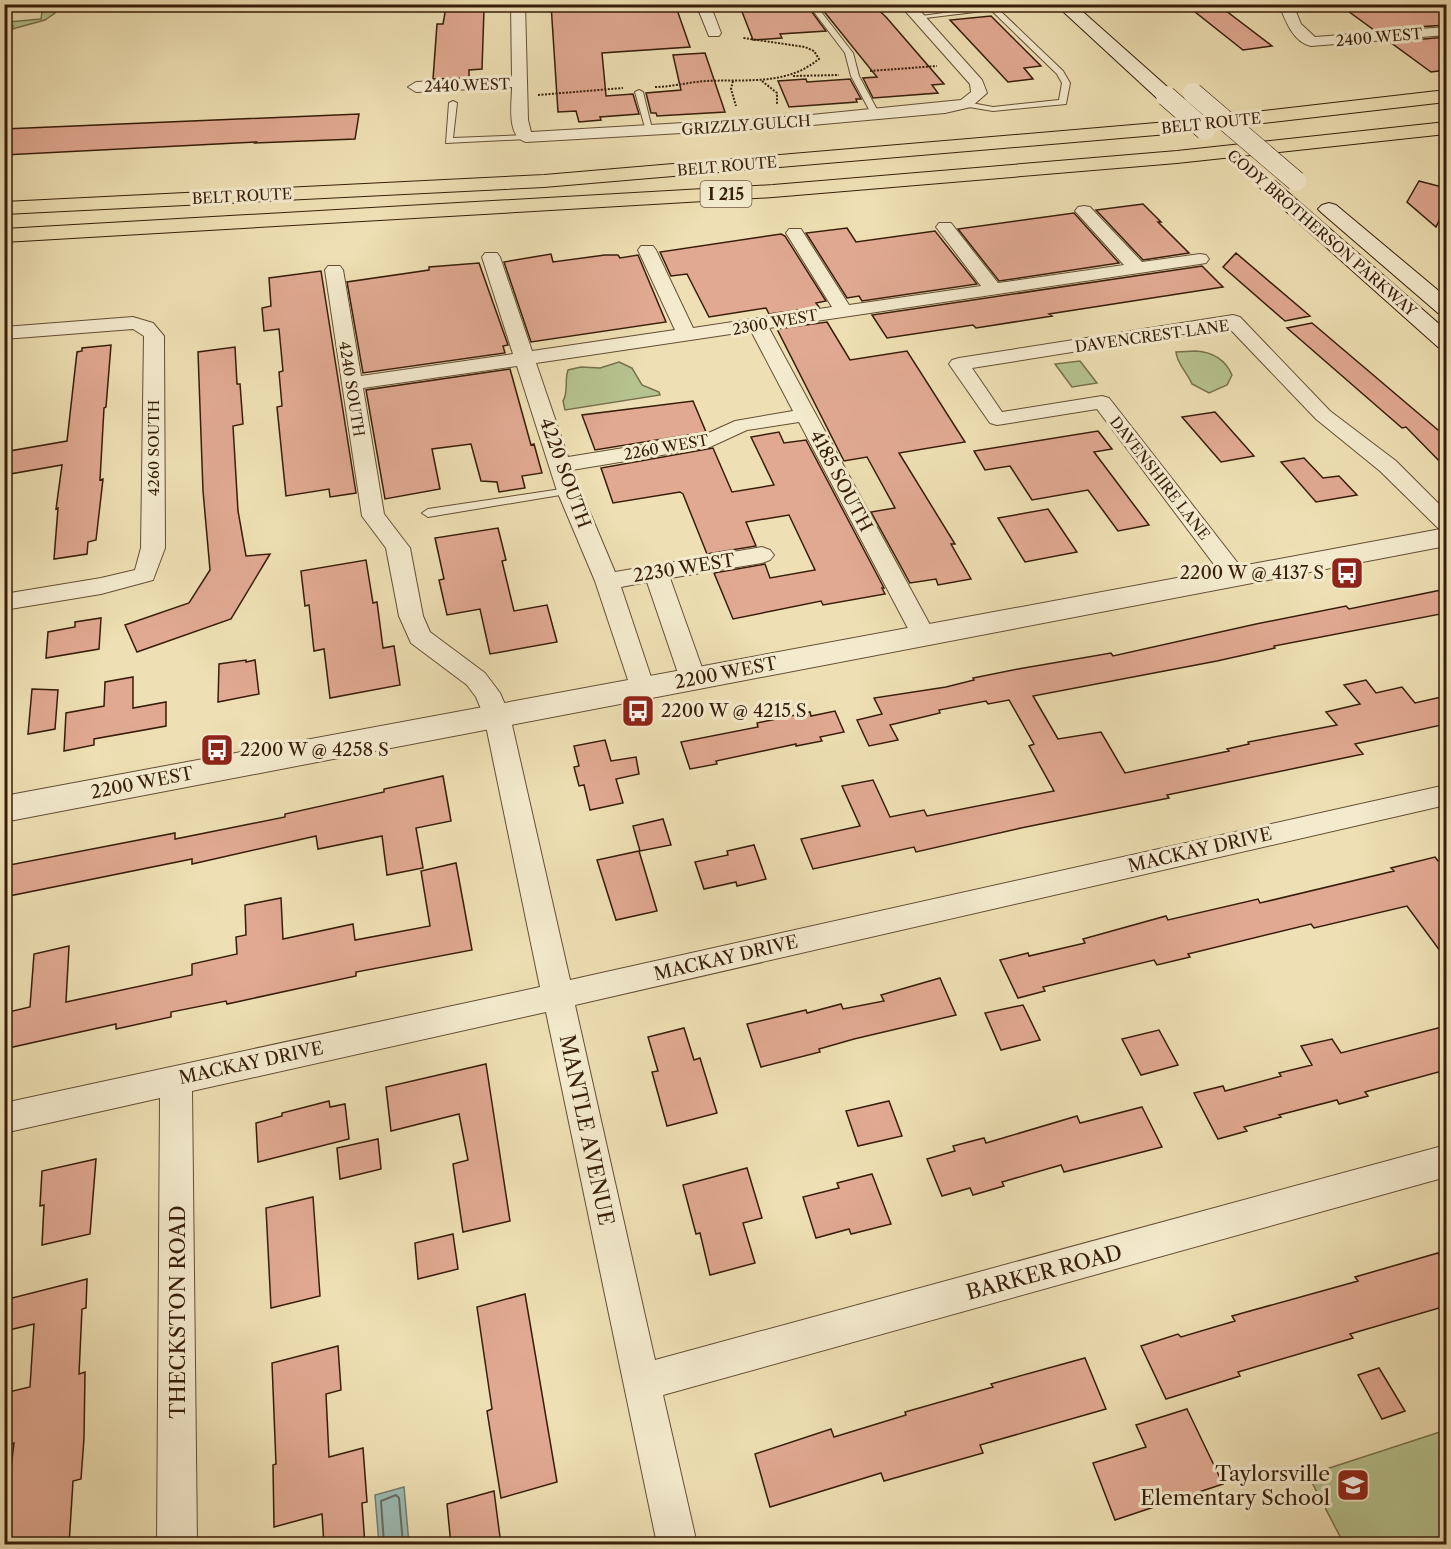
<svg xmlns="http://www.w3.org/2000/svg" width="1451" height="1549" viewBox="0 0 1451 1549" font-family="'Libre Caslon Text',serif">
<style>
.green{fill:#b6c38f;stroke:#76704c;stroke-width:1.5}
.water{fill:#9bbbb4;stroke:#737c70;stroke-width:1.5}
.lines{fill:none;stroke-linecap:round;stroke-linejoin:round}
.shore{stroke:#696c5e;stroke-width:2}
.building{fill:#e1a992;stroke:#371d09;stroke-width:1.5}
.service-casing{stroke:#654e34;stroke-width:2}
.minor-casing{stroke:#654e34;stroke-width:2}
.tertiary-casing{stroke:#654e34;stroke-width:2}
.secondary-casing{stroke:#371d09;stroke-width:2}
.motorway-casing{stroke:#371d09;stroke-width:2}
.path{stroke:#371d09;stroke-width:2;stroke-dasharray:2 1.5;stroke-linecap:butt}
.service{fill:#f4ebce;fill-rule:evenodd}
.minor{fill:#f4ebce;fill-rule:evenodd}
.tertiary{fill:#f4ebce;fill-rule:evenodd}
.secondary{fill:#f4ebce;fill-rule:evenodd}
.motorway{fill:#eee0b4;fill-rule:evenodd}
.secondary-bridge-casing{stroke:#371d09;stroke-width:21;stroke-linecap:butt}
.secondary-bridge{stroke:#f4ebce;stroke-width:20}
.labels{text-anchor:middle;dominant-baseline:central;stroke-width:6;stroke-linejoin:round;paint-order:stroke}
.far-street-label{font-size:15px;fill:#371d09;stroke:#f4ebce}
.shield{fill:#f4ebce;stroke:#705b44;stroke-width:1.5}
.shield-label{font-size:16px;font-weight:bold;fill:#371d09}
.street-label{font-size:18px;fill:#371d09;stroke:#f4ebce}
.poi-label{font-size:18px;fill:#371d09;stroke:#f4ebce;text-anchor:start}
.near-street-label{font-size:21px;fill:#371d09;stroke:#f4ebce}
.near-poi-label{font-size:21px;fill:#371d09;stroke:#f4ebce;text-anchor:end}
</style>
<rect width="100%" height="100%" fill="#eee0b4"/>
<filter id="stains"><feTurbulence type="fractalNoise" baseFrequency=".00333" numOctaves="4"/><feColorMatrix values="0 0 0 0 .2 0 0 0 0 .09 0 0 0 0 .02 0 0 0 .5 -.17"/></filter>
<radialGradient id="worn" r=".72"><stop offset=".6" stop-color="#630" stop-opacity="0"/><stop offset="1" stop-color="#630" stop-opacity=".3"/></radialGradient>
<path class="green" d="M43,5H57L55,13L45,20L5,31V28L13,26L8,22L41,19Z
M1196,351C1212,352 1225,359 1232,375L1227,385L1209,393L1192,384C1187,372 1177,364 1176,352Z
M1080,361L1097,383L1072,387L1055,364Z
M619,362L632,368L642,385L659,392L660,395L565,410L563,401C569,391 564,382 568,370L581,367L600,368Z
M1446,1430V1544H1344L1308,1475Z"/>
<path class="water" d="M404,1487L409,1544H379L375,1495Z"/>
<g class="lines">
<path class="shore" d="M384,1544L381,1501L396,1495L399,1498L403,1544"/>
</g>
<path class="building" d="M551,4H675L690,47L602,53L606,96L633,94L639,114L600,117L601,120L579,122L576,111L558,112Z
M739,4H806L826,31L780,34L782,38L753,40Z
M818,4H872L886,17L944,84L932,85L938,93L873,98L863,78L877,77Z
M1185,4H1217L1272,46L1243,50Z
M1419,4L1446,5V25L1374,30L1348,11Z
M466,6V10L484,9L482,69L469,70V78L433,79L437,24H443L446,7Z
M991,16L1041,66L1024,68L1033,79L1008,82L950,20Z
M1446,37V70L1431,72L1390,42Z
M705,53L725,112L657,116L656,113H651L646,93L681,90L673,55Z
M806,79L807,82L850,79L861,99H856L857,102L789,107L778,81Z
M359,114L355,139L255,143L256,142L4,155V129Z
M1419,181L1446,188V206L1436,227L1407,202Z
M1143,204L1161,222H1158L1189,253L1143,260L1096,210Z
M1074,213L1119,263L999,281L958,229Z
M847,228L856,242L935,231L977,284L862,301L859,296L847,298L806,233Z
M781,234L785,236L826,301L816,303L819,307L769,314L766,308L709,317L687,274L671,276L660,252Z
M1236,253L1310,316L1285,321L1223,267Z
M551,254L553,262L605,255H618L620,258L638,255L666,322L531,342L504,262Z
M479,263L508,345L503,346L505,353L363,373L347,282L429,270V267Z
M1202,266L1223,287L1049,314L1052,316L976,328L973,325L887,338L872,315Z
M321,271L356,493L330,497L329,489L286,496L277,407L282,406L279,372L283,371L279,329L264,331L262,308L271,306L269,278Z
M827,322L850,360L907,351L965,442L899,453L955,544H951L971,579L938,585L936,579L910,583L871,512L895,508L867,457L844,461L777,329Z
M1312,323L1438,430L1446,429V468L1406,427L1402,428L1287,328Z
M111,345L106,407L104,408L100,480L103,479L96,540L88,542L87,554L54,559L58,508L56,509L62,465L4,475V452L67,441L77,352L82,351V348Z
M235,347L237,384H240L243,424L233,426L238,511L246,556L270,554L231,619L137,652L125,625L189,603L210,570L203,491L198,352Z
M510,369L531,445L534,444L542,473L522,476L525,488L499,492L497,482L481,481L471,444L432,449L440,489L385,499L366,390Z
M693,401L706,432L595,450L582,415Z
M1215,412L1254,456L1221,462L1182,417Z
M1098,431L1112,449L1094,452L1149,525L1118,531L1088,490L1032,500L1010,466L985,470L974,451Z
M779,432L784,443L806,440L884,588H882L885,594L823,605L821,601L733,619L714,573L765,564L770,578L815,570L789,515L746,522L756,546L707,554L683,494L680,492L613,503L601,468L713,448L732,492L774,485L751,437Z
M1304,458L1323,478L1339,476L1357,495L1316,502L1281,462Z
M1048,509L1077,552L1025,562L998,518Z
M498,528L506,560L502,561L514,611L547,605L557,642L490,654L480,609L447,615L439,580L444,579L435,538Z
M366,560L373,603L377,602L383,648L394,646L400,685L330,698L324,649L314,651L309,605L305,606L301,571Z
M1446,589V613L1274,646L1275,648L1217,661L1033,696L1058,739L1101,732L1125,773L1229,751L1227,749L1249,744L1248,742L1337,725L1326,712L1360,704L1344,685L1366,680L1376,693L1402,687L1415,703L1446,696V724L1355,744L1363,754L1167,795L1169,798L1021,828L916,852L914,847L813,869L801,839L860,826L842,786L873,780L890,817L924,810L927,816L1054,791L1029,746L1034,744L1009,700L988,704L986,701L939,710L940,713L890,725L898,740L869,746L857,720L882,714L874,698L946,687L974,680L973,678L1018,669L1111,653L1113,656L1256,624L1346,606L1349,609Z
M101,618L99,649L46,658L48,632L75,627V622Z
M246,660V662L255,660L259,694L218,702L219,664Z
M133,677V708L166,702V726L94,739V745L64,751L66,713L104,706L105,682Z
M32,689L58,690L55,729L28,734Z
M835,711L844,732L820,737L822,741L796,746V744L716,761L717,764L690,769L681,742L758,727L757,723L810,712L811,716Z
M605,740L611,761L636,757L639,774L616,779L623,803L590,810L584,785L579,786L574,767L579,766L574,746Z
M443,776L451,821L416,828L423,868L387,875L382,836L318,849L316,836L192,864V859L4,897V866L175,833V839L285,817V814L384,792V789Z
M663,819L671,845L640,851L633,826Z
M754,845L766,879L737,886L736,882L704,889L695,862L728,855L727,851Z
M639,851L657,911L616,920L597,860Z
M1435,857L1438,861L1446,859V959L1407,906L1314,928L1311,924L1188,954L1190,957L1157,965L1154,960L1043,987L1045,991L1018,998L1000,960L1028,953L1029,956L1085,943L1083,939L1166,916L1168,920L1258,899L1260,903L1394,871L1391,868Z
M456,863L472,950L356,972V976L227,1004L226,1001L171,1012V1017L116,1029V1024L4,1049V1013L30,1007L34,954L69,946L66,1002L192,975V964L237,954L236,937L246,935L245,905L281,898L283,939L353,924L355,940L430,926L421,871Z
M940,978L956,1015L854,1039L819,1049L820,1052L761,1067L747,1024L806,1010L807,1013L841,1004L843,1009L884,1001L881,995Z
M1023,1005L1040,1040L1001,1050L985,1013Z
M1446,1026V1070L1365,1092L1368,1096L1339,1104L1337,1100L1279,1115L1281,1117L1244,1127L1247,1131L1218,1139L1194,1093L1223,1086L1225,1091L1281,1076L1279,1073L1312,1065L1301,1046L1332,1039L1341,1053Z
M684,1028L694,1060L700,1058L717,1113L667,1126L652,1072L658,1071L648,1037Z
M1159,1030L1178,1065L1141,1075L1122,1039Z
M486,1064L510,1221L463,1232L453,1164L468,1160L459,1114L391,1131L386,1087Z
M329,1101L330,1107L345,1104L349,1139L258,1162L256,1123L282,1116V1113Z
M889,1101L902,1136L858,1146L846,1111Z
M1142,1107L1162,1147L1064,1172L1061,1165L1002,1182L1004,1186L973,1195L970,1188L942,1196L927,1159L955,1151L953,1146L984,1138L986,1143L1077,1116L1080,1123Z
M378,1139L381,1169L340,1179L337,1148Z
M96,1159L90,1234L42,1245L44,1205L40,1206L42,1171Z
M747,1168L762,1218L743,1223L755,1263L710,1275L700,1233L696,1234L683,1185Z
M872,1174L891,1224L851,1234L849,1229L816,1238L803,1197L839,1188L837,1183Z
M313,1197L320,1296L271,1308L266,1208Z
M453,1234L458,1269L418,1279L415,1243Z
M1438,1253L1446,1266V1306L1350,1334L1353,1338L1238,1372L1240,1376L1166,1399L1141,1346L1178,1334L1181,1337L1235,1321L1232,1316L1358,1281L1355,1277Z
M87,1279L86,1308L82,1309L79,1374L85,1372L84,1438L81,1479L73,1481L69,1545H4V1524L14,1443L4,1446V1393L30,1387L34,1324L5,1331L8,1299Z
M525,1294L557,1482L501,1498L487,1411L492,1409L477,1307Z
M338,1346L341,1390L326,1394L329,1457L363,1448L367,1502L362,1503L365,1545H324L322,1514L274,1527L273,1465L276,1464L272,1363Z
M1085,1358L1106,1409L980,1445L983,1453L884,1481L881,1473L770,1507L755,1454L831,1429L834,1437L906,1415L905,1412L993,1387L991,1384Z
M1379,1368L1405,1411L1382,1419L1358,1375Z
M1187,1409L1223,1484L1115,1520L1093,1463L1146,1447L1136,1425Z
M494,1491L501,1545H451L447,1504Z"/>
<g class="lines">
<g class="service-casing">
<path id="service" d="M808,4H815L853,53L859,76L880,115L879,117L872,115L851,76L845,53Z
M986,4H993L1063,71L1070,83L1066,104L993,111L963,106V102H966L993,107L1059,100L1062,83L1057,74L991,10L917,19L914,17L988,7Z
M639,90L643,92L653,133L646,131L635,92Z
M453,101L457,103L453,138L526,135L530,137L526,139L446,143L449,103Z
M568,488L572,489V493L428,517L422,513L428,509Z"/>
</g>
<g class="minor-casing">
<path id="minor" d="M511,4H525L528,120L531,132L801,116L961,100L971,92L970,84L899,4H914L982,80L987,93L971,107L945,113L801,126L526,142C506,137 512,103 512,87L416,92L408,87L416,82L512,78Z
M696,4H710L721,33L719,36H709Z
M1279,4H1293L1301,24L1315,37L1446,27V35L1311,46C1293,42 1285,20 1279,4Z
M1084,206L1090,207L1142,262L1200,254L1206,255L1209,259L1206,263L1200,264L769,328L936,636L933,642L924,644L915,642L912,636L799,422L747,430L710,447L572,470L615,572L762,547L770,550L774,555L770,560L762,563L670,578L706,679L702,685L693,688L684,685L680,679L647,582L621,587L655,689L651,695L642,698L633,695L595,581L557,491L517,366L363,388L384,514L410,548L423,616L430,632L485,673L500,693L510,716L570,980L1446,785V805L575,1005L655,1360L1446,1145V1177L663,1395L697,1544H657L546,1012L192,1091L197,1544H157L160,1098L4,1133V1103L540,987L484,716L476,697L467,685L411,643L399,616L386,548L362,516L325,270L328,266H340L343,270L361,376L513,354L482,257L485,253H497L500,257L532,351L675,330L638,250L641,246H653L656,250L693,328L832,307L786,233L789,229H801L849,305L981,286L936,227L939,223H951L998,283L1124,265L1075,211L1078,207ZM751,331L793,411L735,421L704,435L568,457L536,363Z
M1233,315L1240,317L1330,411L1396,461L1446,511V530L1438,528L1380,471L1316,419L1228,327L972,368L1002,412L1102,396L1109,398L1244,571L1248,577L1244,583L1236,585L1228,583L1097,409L997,425L990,423L949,364L952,360L959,358Z
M133,317L153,323L164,336L165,548L153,580L101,594L4,610V594L101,578L135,570L141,548L144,336L133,329L4,339V327Z"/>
</g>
<g class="tertiary-casing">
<path id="tertiary" d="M1446,528V546L4,822V796Z"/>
</g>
<g class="secondary-casing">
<path id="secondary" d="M1055,4H1074L1173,92L1175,96L1173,100H1159Z
M1268,179L1275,181L1446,330V349L1438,347L1261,189L1258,185L1261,181Z
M1329,203L1336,205L1446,297V315L1438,313L1322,213L1318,209L1322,205Z"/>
</g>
<g class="motorway-casing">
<path id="motorway" d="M1446,90V102L1168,134L544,187L4,214V202L544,175L1168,122Z
M1446,122V134L1177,163L773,197L4,242V229L773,185L1177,151Z"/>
</g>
<path class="path" d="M870,71L937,66
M793,76L839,75
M733,81L731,89L736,106
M762,81L777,93V105
M655,87C672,87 689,82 706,81C746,79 786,86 819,59L814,51L805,47L743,38
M538,95L623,88"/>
<use href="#service" class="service"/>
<use href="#minor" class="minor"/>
<use href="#tertiary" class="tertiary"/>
<use href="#secondary" class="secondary"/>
<use href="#motorway" class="motorway"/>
<g class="secondary-bridge-casing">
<path id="secondary-bridge" d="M1193,93L1296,181
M1166,96L1205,130"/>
</g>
<use href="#secondary-bridge" class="secondary-bridge"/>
</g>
<defs>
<g id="bus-square" transform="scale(1.725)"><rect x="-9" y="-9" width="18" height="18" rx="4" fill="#8f2418" stroke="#f4ebce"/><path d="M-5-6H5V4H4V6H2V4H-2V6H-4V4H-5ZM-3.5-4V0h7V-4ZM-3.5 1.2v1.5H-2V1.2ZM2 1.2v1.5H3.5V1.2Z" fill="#fff"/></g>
<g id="school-square" transform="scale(1.725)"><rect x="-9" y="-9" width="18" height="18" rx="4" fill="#8f2418" stroke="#f4ebce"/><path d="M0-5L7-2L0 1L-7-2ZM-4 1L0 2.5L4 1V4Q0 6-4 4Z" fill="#fff"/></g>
</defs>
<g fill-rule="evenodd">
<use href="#bus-square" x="1347" y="573"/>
<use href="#bus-square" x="638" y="711"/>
<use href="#bus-square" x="217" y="750"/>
<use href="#school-square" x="1353" y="1485"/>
</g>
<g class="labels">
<g class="far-street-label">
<text transform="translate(1379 37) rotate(-5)">2400 WEST</text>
<text transform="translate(467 85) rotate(-2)">2440 WEST</text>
<text transform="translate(1211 123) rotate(-6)">BELT ROUTE</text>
<text transform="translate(746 125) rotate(-4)">GRIZZLY GULCH</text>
<text transform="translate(727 166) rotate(-5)">BELT ROUTE</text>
<text transform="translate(242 196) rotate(-3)">BELT ROUTE</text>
<text transform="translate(1322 233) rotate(41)">CODY BROTHERSON PARKWAY</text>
<text transform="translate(775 322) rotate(-10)">2300 WEST</text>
<text transform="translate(1152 336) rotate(-8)">DAVENCREST LANE</text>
<text transform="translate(352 389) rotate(81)">4240 SOUTH</text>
<text transform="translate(666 447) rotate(-10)">2260 WEST</text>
<text transform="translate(153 448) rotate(-90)">4260 SOUTH</text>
<text transform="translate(1160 478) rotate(52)">DAVENSHIRE LANE</text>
</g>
<rect class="shield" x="700.5" y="181" width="51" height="26" rx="4.5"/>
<g class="shield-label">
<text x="726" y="194">I 215</text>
</g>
<g class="street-label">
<text transform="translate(565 473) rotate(70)">4220 SOUTH</text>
<text transform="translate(841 481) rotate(62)">4185 SOUTH</text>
<text transform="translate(684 568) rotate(-9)">2230 WEST</text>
<text transform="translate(726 673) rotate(-11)">2200 WEST</text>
<text transform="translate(142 783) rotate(-11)">2200 WEST</text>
<text transform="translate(1200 850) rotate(-13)">MACKAY DRIVE</text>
<text transform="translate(726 958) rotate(-13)">MACKAY DRIVE</text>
<text transform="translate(251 1063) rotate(-12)">MACKAY DRIVE</text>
</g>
<g class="poi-label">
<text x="1324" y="573" text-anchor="end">2200 W @ 4137 S</text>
<text x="661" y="711">2200 W @ 4215 S</text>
<text x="240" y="750">2200 W @ 4258 S</text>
</g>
<g class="near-street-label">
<text transform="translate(587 1130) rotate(78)">MANTLE AVENUE</text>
<text transform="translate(1044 1272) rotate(-15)">BARKER ROAD</text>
<text transform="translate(177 1312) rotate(-90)">THECKSTON ROAD</text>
</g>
<g class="near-poi-label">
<text x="1330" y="1473">Taylorsville<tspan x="1330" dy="24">Elementary School</tspan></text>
</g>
</g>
<rect width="1451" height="1549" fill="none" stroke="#eee0b4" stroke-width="24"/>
<rect x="6" y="6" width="1439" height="1537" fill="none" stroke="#371d09" stroke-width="3"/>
<rect x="12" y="12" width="1427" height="1525" fill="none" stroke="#371d09" stroke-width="1.5"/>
<rect width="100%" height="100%" filter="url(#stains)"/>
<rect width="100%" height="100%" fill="url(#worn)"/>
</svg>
